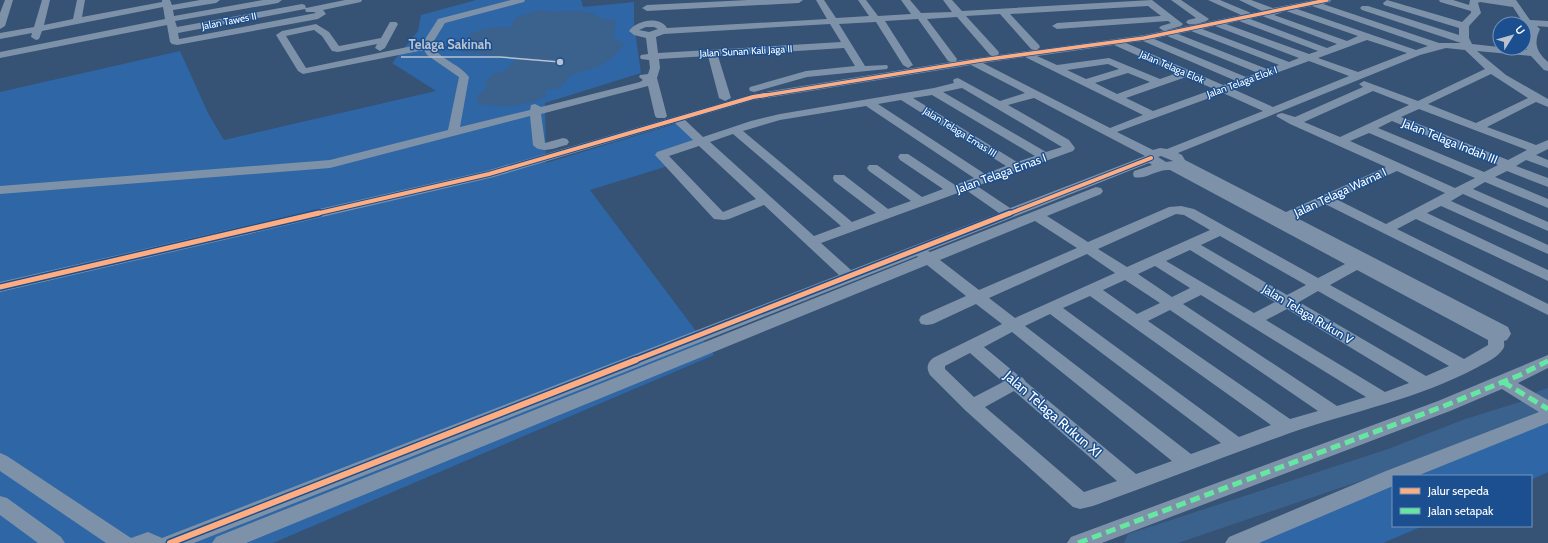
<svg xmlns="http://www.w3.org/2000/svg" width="1548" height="543" viewBox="0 0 1548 543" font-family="Cabin,sans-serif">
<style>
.green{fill:#2f66a5}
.water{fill:#3b618d}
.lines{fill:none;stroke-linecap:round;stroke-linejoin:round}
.river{fill:#3b618d;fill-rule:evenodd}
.minor{fill:#7d92a8;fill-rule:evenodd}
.quiet{stroke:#66e7a1;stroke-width:5;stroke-dasharray:10 5;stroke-linecap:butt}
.cycleway-far3-casing{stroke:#1b4f8f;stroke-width:5}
.cycleway-far2-casing{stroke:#1b4f8f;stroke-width:6}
.cycleway-far1-casing{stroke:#1b4f8f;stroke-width:8}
.cycleway-casing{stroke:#1b4f8f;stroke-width:9}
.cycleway-far3{stroke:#ffac80;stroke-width:3.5}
.cycleway-far2{stroke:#ffac80;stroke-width:4}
.cycleway-far1{stroke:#ffac80;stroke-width:5}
.cycleway{stroke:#ffac80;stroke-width:6}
.labels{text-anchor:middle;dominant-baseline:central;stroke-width:3;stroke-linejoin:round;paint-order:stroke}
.far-street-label{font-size:10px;fill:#fff;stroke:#1b4f8f}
.street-label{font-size:12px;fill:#fff;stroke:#1b4f8f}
.near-street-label{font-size:14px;fill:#fff;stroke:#1b4f8f}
.leader{fill:none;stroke:#b9c2ce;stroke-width:1.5}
.callout-dot{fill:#b9c2ce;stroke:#1b4f8f;stroke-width:1.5}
.callout-label{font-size:13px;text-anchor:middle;font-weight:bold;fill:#b9c2ce;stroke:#1b4f8f;stroke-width:3;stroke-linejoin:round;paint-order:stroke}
</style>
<rect width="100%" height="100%" fill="#365274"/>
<path class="green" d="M476,0H581L583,7L634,2V24L641,73L545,103L546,163L678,123L698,142L656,154L668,166L590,190L714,355L273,543H0V92L180,51L209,115L224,140L436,91L392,63L418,31L421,15Z
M1548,422V472L1531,480V476H1412Z
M1393,484V526H1423L1383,543H1243Z"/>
<path class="water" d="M539,10L551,12L579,11L593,13L602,19L616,20L613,38L625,44L612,58L600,66L571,75L560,88L545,90L547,96C522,107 506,108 479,104L476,97L486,88V81L496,72H503L518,58L463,52L460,46L470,39L467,37C479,27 496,28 511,27L515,18Z"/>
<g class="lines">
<path class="river" d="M1548,388V410L1538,416L1485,433L1408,465L1178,543H1124L1128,534L1388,449L1465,419L1520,402L1539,391Z"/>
<path class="minor" d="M5,0H13L5,26L0,29V13Z
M42,0H50L44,25L73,19L77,0H85L82,17L162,2V0H170L172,5L200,0H220L216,3L173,10L174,16L263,0H282L278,3L175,21L177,27L302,4L305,5L306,8L345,0H362L361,2L323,10L326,14L318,19L177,45L172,44L170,42L167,25L0,58V52L165,19L163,7L42,31L39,39L36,40L31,37L32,33L0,39V33L34,27ZM305,9L306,12H314L316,13L179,39L178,33Z
M511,0H525L524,2L445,23L432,44C439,60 459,63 469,77L460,127L530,110L531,105L535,104L541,107L640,82L643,80L639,77L640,75L648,74L650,68L649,60L641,59L640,57L641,55L648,54L646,38L634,35L629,31C636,21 659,15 667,28L827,19L816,0H824L836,18L869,16L858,0H866L878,16L911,14L901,0H910L921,13L952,12L943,0H952L962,11L1152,0L1183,24L1181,26L1164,31L1159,28L1161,26L1171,23L1168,21L1057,29L1052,26L1057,23L1161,16L1148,6L1010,14L1039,45L1040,47L1037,50L1144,35L1241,15L1208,0H1220L1251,13L1262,11L1239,0H1251L1273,8L1314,0H1331L1330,2L1323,4L1439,43H1461L1362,10L1360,8L1362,6H1368L1459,35V28L1384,5L1383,3L1387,0L1462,22L1471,13V11L1440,2L1439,0H1453L1469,5L1470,0H1516L1530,20L1548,21V27L1537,26L1540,29C1533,44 1537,52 1548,62V71L1544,70L1531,56L1477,51L1506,75L1548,99V107L1536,102L1487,127L1536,145L1548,140V149L1536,155L1548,160V168L1526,160L1516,166L1548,178V187L1507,171L1495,177L1548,199V208L1485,182L1473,189L1548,222V231L1463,194L1451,201L1548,245V254L1441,206L1427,213L1548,270V281L1416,219L1397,229L1548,304V315L1325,204L1297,218L1508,327L1511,334L1507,340L1504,341C1504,344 1505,346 1503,349C1498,357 1487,362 1478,367C1419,399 1353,411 1290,433C1224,457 1159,482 1093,506L1080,509L1073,507L966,411L930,375C926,368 927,363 933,358L1002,324L976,304L933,324L927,325L921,324L919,320L921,316L966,296L927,265L246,543H212L216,537L918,257L917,256L194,543H106L0,471V453L7,456L131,538L148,532L162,538L839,275L764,205L729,219L724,220L714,219L655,155L657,152L693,140L675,123L494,177L0,292V282L486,171L753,94L951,62L948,61L918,19L885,21L913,65L908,68L903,65L876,22L839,24L865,66L887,65L888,67L887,69L807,77L754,92L750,91L749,89L750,87L806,71L855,66L844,48L718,56L731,98L725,101L719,98L708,56L659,59L660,68L657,78L667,116L665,118H657L655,116L648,86L541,114L545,143L563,138L567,139L569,142L567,145C557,147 541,155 533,145L530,116L330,168L0,194V186L330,160L448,130L459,77L427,55L424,50L303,74L298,71L276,35L282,31L316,24L329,32L339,46L381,38L390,22H396L398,24L385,48L380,51L375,48L377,44L338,52L332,51L322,36L314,30L286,36L306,68L422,44L438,19ZM1480,2L1513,7L1524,24L1530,30L1526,41L1527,50L1472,44L1469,38V26L1481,13L1478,3ZM1312,6L1428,46L1416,50L1297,9ZM1286,11L1358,36L1347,41L1274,15ZM1000,14L1031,49L1034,50L998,55L999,53L998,51L966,16ZM1262,16L1337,44L1327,48L1250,19ZM957,17L990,55L992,56L956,61L957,59L927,19ZM1239,21L1318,51L1309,54L1226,24ZM830,24L841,42L658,53L656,37L664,34ZM1215,26L1299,58L1289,62L1202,29ZM646,27H654L658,29L649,32L639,30ZM1191,31L1279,65L1267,69L1178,34ZM1167,36L1258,73L1246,77L1154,39ZM1367,40L1407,53L1358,72L1318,58ZM1143,41L1236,81L1223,85L1126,43ZM1114,45L1177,73L1160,79L1109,58L1057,65L1037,56ZM1446,48L1465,50L1485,69L1418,101L1364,81L1359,84L1363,87L1295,117L1282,113L1278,114L1276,116L1290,124L1386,167L1286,212L1185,160L1182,155L1178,153L1420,55ZM1025,57L1143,115L1110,128L983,63ZM1309,61L1349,76L1273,107L1233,89ZM1108,64L1119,69L1086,79L1067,70ZM971,65L1025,93L1000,101L958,78L954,79L953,81L954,83L934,88L780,114L751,121L703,137L685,120L754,100ZM1128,73L1150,82L1117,94L1095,83ZM1491,74L1528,98L1476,123L1428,104ZM1186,77L1214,89L1153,111L1126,98ZM962,88L1062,147L1046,152L943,92ZM1373,91L1409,105L1340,137L1304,122ZM1223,93L1263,111L1167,149L1160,148L1153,150L1117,132ZM932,95L1035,156L1017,162L913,98ZM1034,98L1145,156L1010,208L977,186L1073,151L1075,148L1069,140L1008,105ZM901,100L1006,166L985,174L878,104ZM866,106L974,178L955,185L908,154H900L898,157L900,160L943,189L922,197L877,165H869L867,168L869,171L911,201L888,209L844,175H834L833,178L834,181L876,213L852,222L743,131L780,120ZM1419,109L1527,150L1508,160L1401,117ZM1392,121L1498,165L1484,172L1378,128ZM1369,133L1475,178L1455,188L1350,141ZM733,134L841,226L814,236L710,142ZM699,146L756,199L723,212L669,156ZM1161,156L1173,161L1166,162L1158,157ZM1149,163L1152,165L1134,171L1133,174L1134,177C1146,180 1156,169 1170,170L1345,264L1318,278L1194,209L1181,206L1169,207L1088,242L1047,216L1101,194L1103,191L1101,188L1096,187L930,252L928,251ZM1397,171L1445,193L1386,224L1336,199ZM966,190L999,213L851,270L821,243ZM1176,214L1184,215L1210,230L1127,267L1098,249ZM1035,221L1077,248L979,290L940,260ZM1220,236L1306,285L1287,295L1201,245ZM1190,250L1275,302L1254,313L1166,261ZM1087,254L1115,273L1015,318L989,298ZM1155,266L1190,288L1172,297L1138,274ZM1357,270L1488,340V345L1464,359L1330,285ZM1125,280L1160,303L1137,314L1103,290ZM1318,291L1449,366L1426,376L1299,302ZM1201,295L1366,397L1337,406L1183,304ZM1090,296L1271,425L1239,437L1063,308ZM1287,309L1409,383L1385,392L1266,320ZM1170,310L1318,411L1290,419L1148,321ZM1050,314L1221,443L1191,454L1025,326ZM1012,332L1172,461L1136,474L1026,382L1023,378L1019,376L984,347ZM970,353L1003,382L974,397L945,369V366ZM1014,391L1117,481L1084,492L985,407Z
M748,0H803L799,3L647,11L642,8L647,5Z
M1171,0H1181L1209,19C1205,23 1193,25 1188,24L1186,22L1188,20L1196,18Z
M1548,355V368L1518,383L1548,400V423L1417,476H1393V486L1259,543H1225L1229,537L1386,471L1539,412L1502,389L1450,411L1102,543H1067L1071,537L1438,401Z
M0,496L7,498L61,537L65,543H38L0,515Z"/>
<path class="quiet" d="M1503,382L1548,409
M1078,543L1444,406L1520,375L1548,361"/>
<g class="cycleway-far3-casing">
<path id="cycleway-far3" d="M760,96L982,60L1144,38L1327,0"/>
</g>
<g class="cycleway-far2-casing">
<path id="cycleway-far2" d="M315,214L489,174L753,97L766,95
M1008,214L1151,158"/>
</g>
<g class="cycleway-far1-casing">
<path id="cycleway-far1" d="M0,287L319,213
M633,361L1010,213"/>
</g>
<g class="cycleway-casing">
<path id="cycleway" d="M170,543L636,360"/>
</g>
<use href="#cycleway-far3" class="cycleway-far3"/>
<use href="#cycleway-far2" class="cycleway-far2"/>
<use href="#cycleway-far1" class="cycleway-far1"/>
<use href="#cycleway" class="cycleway"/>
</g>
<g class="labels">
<g class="far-street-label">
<text transform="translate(229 21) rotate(-11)">Jalan Tawes II</text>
<text transform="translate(746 51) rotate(-3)">Jalan Sunan Kali Jaga II</text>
<text transform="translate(1172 67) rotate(23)">Jalan Telaga Elok</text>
<text transform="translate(1242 82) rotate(-20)">Jalan Telaga Elok I</text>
<text transform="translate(960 132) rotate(32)">Jalan Telaga Emas III</text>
</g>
<g class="street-label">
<text transform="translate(1450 141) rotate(22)">Jalan Telaga Indah III</text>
<text transform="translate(1001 173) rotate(-20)">Jalan Telaga Emas I</text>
<text transform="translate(1340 192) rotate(-25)">Jalan Telaga Warna I</text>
<text transform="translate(1308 314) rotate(31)">Jalan Telaga Rukun V</text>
</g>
<g class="near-street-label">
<text transform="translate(1053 414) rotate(41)">Jalan Telaga Rukun XI</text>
</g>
</g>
<path class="leader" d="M560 62L500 57H401"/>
<circle class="callout-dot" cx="560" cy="62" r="4"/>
<g class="callout-label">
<text x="450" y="49">Telaga Sakinah</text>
</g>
<rect x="1392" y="475" width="140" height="52" fill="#1b4f8f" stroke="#7695bc"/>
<rect x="1400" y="488" width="20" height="6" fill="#ffac80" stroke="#7695bc"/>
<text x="1428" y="495" font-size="12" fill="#ffffff">Jalur sepeda</text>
<rect x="1400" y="508" width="20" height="6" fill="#66e7a1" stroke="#7695bc"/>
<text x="1428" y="515" font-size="12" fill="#ffffff">Jalan setapak</text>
<g transform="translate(1512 36) rotate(53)"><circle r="19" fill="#1b4f8f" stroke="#7695bc"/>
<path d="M0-3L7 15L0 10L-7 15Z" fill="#b9c2ce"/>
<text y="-6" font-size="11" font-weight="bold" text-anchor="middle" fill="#ffffff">U</text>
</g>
</svg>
